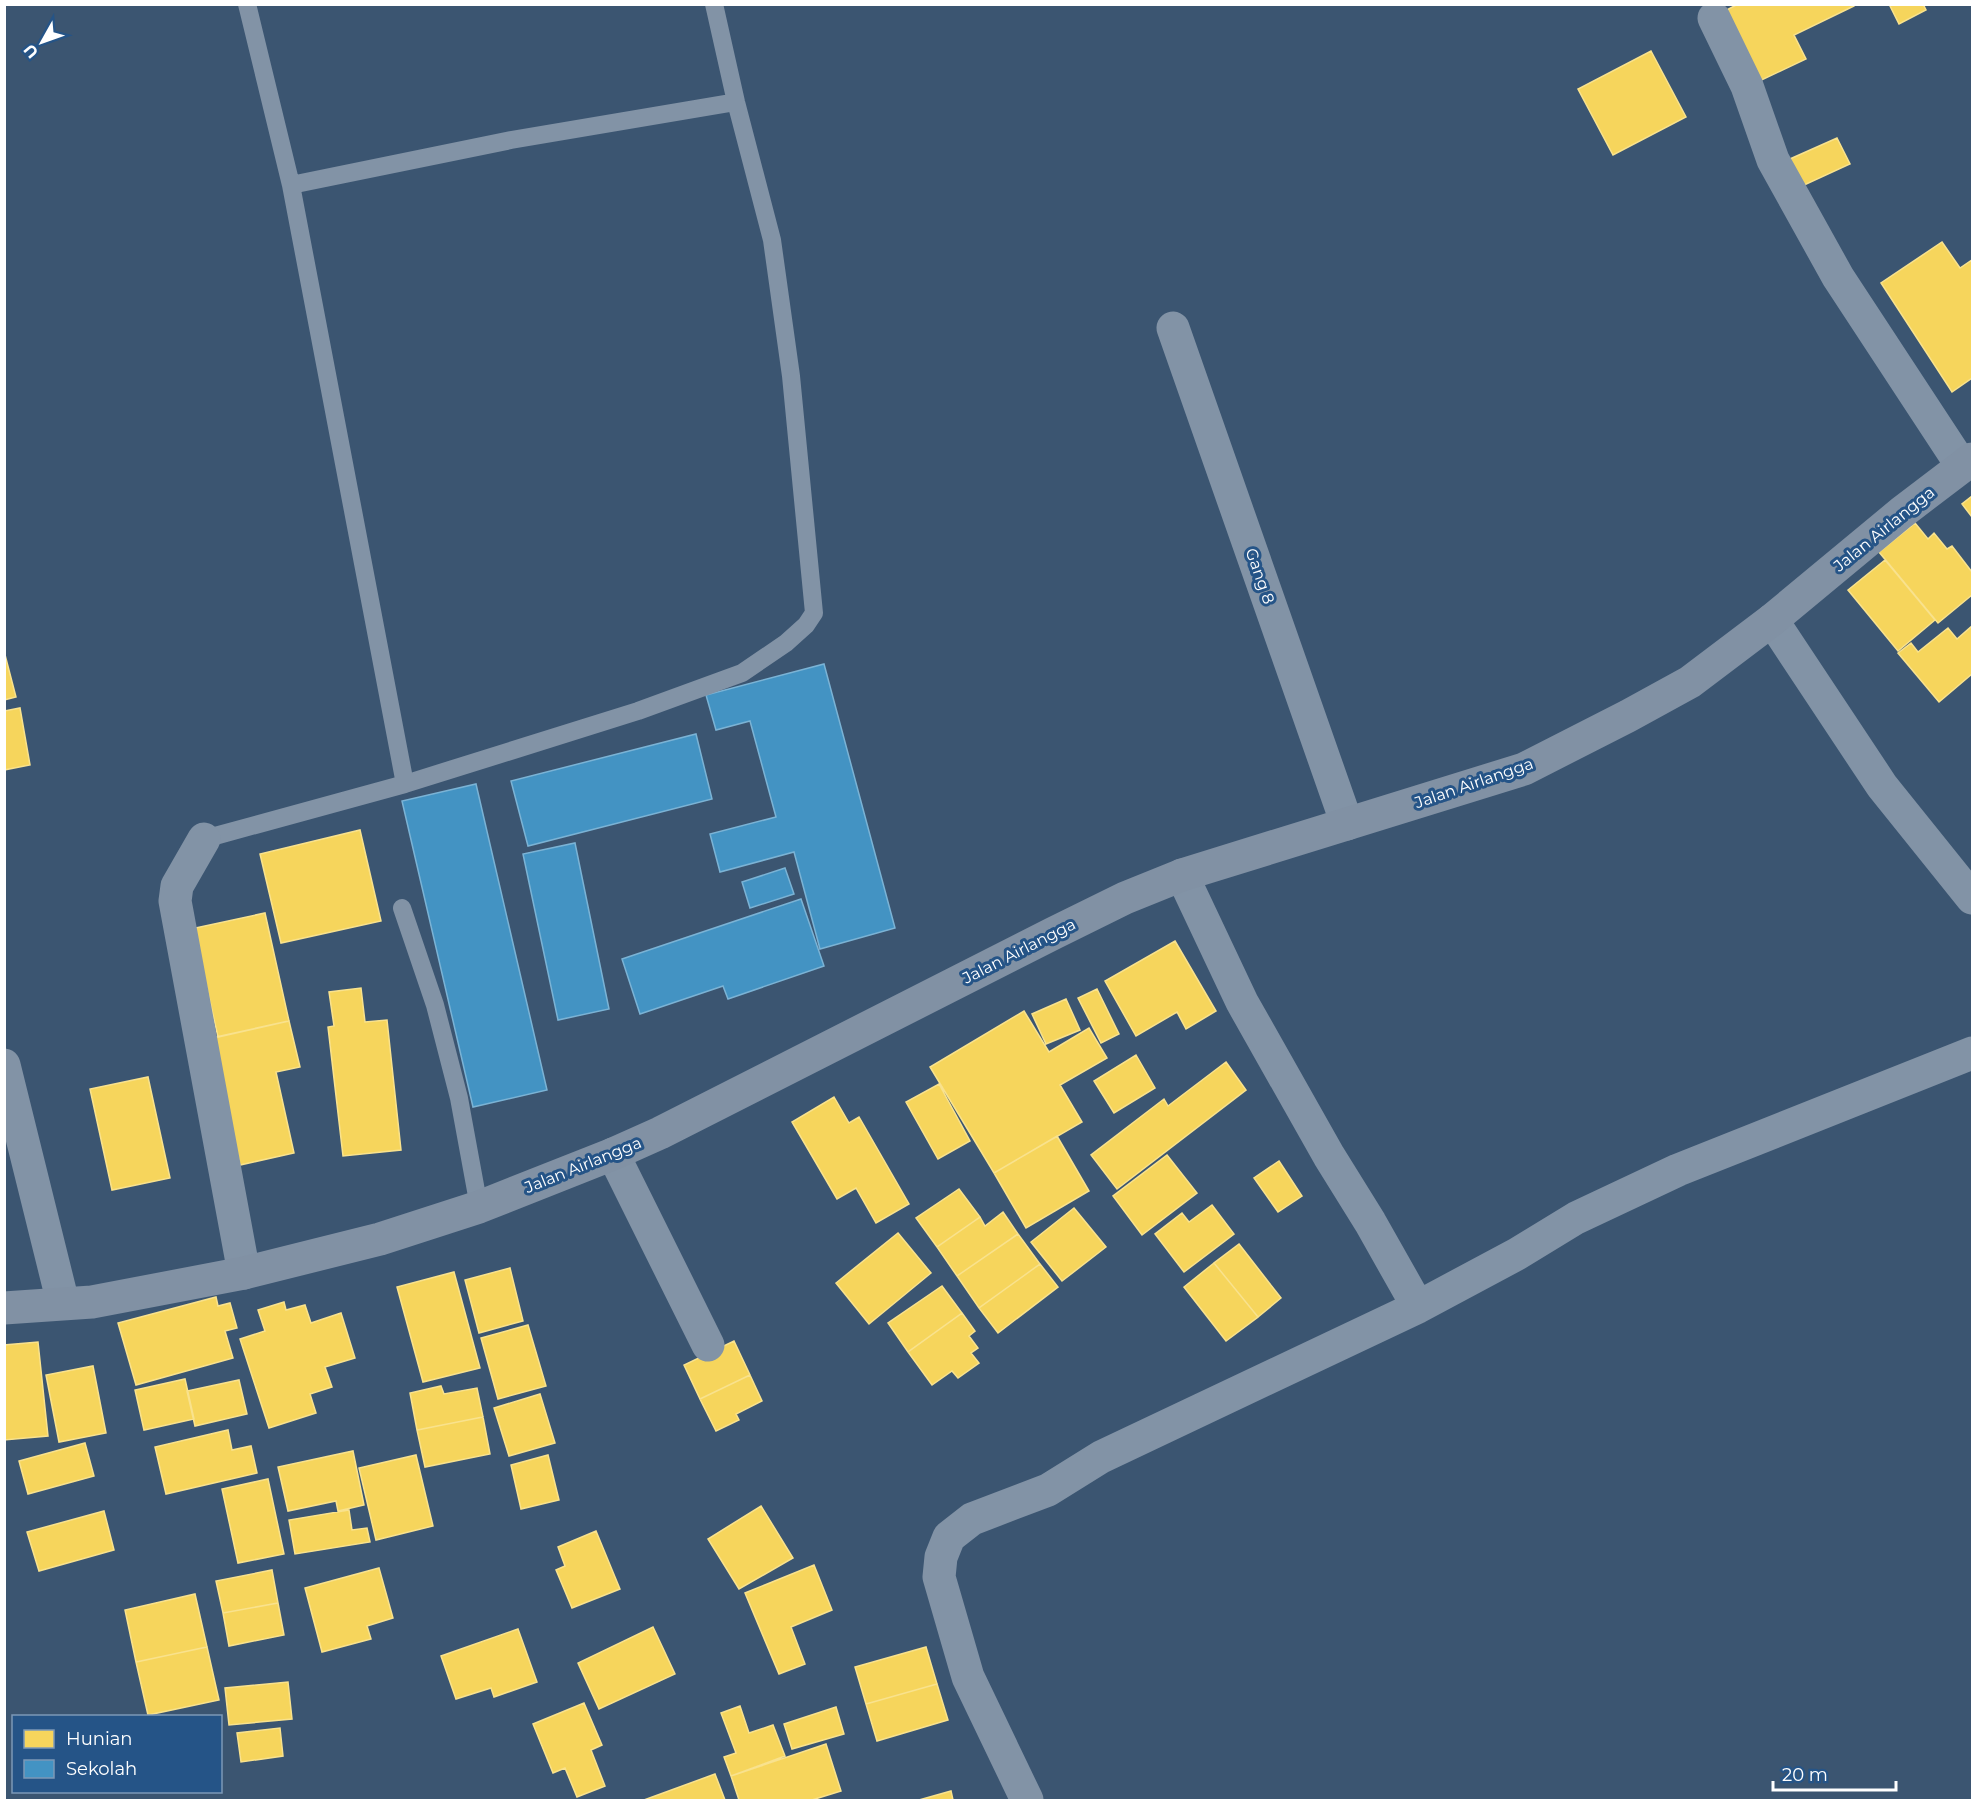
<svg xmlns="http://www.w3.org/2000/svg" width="1977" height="1805" viewBox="0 0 1977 1805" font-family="Montserrat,sans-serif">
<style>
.homes{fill:#f6d55c;stroke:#f9e28d;stroke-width:1.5}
.schools{fill:#4393c3;stroke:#7bb3d5;stroke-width:1.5}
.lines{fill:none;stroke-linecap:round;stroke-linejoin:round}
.service{stroke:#8293a6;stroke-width:18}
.minor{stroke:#8293a6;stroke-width:33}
.primary{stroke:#8191a4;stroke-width:33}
.labels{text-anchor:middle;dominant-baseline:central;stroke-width:6;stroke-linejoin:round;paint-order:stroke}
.street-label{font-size:16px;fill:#fff;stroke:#255487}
</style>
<rect width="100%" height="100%" fill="#3b5571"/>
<path class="homes" d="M1738,4H1854V6L1794,35L1806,59L1753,84L1719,14Z
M1889,4H1923L1926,10L1899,24Z
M1651,51L1686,117L1613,155L1578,89Z
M1837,138L1850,164L1802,186L1790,159Z
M1942,242L1960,268L1972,260V378L1952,392L1881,283Z
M1972,496V517L1962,504Z
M1915,523L1928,539L1934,533L1947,549L1952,546L1972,572V595L1938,623L1879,552Z
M1885,560L1935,620L1898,651L1848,590Z
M1972,626V674L1939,702L1898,653L1911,643L1918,652L1948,628L1957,639Z
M4,651L16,697L4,700Z
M20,708L30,765L4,770V711Z
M360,830L381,921L281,943L260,854Z
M265,913L289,1021L218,1037L202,966L186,930Z
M1175,941L1216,1011L1186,1029L1177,1012L1136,1036L1105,981Z
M361,988L365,1022L387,1020L401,1150L343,1156L328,1027L334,1026L329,992Z
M1097,989L1119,1034L1101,1043L1078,998Z
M1066,999L1080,1030L1046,1044L1032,1014Z
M1024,1011L1049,1052L1089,1028L1107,1058L1060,1085L1082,1122L994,1173L930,1067Z
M289,1021L300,1067L276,1072L294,1153L240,1165L211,1038Z
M1136,1055L1155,1088L1114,1113L1094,1081Z
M1226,1062L1246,1090L1117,1189L1091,1155L1164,1099L1168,1106Z
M148,1077L170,1178L112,1190L90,1089Z
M939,1084L970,1141L938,1159L906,1102Z
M834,1097L849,1123L859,1117L909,1204L876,1223L856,1188L837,1199L792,1122Z
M1057,1136L1089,1191L1026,1228L994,1173Z
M1167,1155L1197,1193L1142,1235L1113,1196Z
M1279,1161L1302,1196L1278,1212L1254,1178Z
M959,1189L980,1217L937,1247L916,1218Z
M1212,1205L1234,1234L1184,1272L1155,1234L1182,1213L1189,1222Z
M1074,1208L1106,1247L1062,1281L1031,1242Z
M1003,1212L1018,1234L957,1276L937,1247L980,1217L985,1226Z
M898,1233L931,1273L869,1324L836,1283Z
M1018,1234L1040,1264L979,1308L957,1276Z
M1239,1244L1281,1298L1258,1317L1214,1263Z
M1214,1263L1258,1317L1226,1341L1184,1287Z
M1040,1264L1058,1287L998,1333L979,1308Z
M510,1268L523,1321L479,1333L465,1280Z
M454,1272L480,1368L423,1382L397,1287Z
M942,1286L962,1313L908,1352L888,1323Z
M216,1297L218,1306L230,1303L237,1328L225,1331L233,1358L136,1385L118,1323Z
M284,1302L286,1310L305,1305L311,1323L341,1313L355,1358L325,1367L332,1387L310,1394L316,1413L269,1428L240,1339L265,1331L258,1310Z
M962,1313L975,1331L969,1336L978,1348L971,1353L979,1363L958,1378L952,1371L932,1385L908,1352Z
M528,1325L546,1386L498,1399L481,1338Z
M734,1341L750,1375L700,1399L684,1365Z
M38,1342L48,1436L4,1440V1345Z
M93,1366L106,1433L59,1442L46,1375Z
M750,1375L762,1401L736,1414L739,1420L716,1431L700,1399Z
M185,1379L194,1419L144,1430L135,1390Z
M239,1380L247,1414L195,1426L187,1391Z
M441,1386L444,1394L477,1388L483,1417L417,1430L410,1393Z
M540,1394L555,1443L509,1456L494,1408Z
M483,1417L490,1454L425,1467L417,1430Z
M228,1430L232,1450L251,1446L257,1473L166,1494L155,1447Z
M85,1443L94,1476L28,1494L19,1461Z
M353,1451L364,1505L338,1511L336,1501L288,1511L278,1467Z
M416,1455L433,1526L376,1540L359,1468Z
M548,1455L559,1500L521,1509L511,1465Z
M268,1479L284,1554L238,1563L222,1489Z
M761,1506L793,1558L739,1589L708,1539Z
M349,1510L352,1530L367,1528L370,1542L295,1554L289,1520Z
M104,1511L114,1550L39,1571L27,1532Z
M596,1531L620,1589L572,1608L556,1570L565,1566L558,1547Z
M814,1565L832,1610L791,1627L805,1664L779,1674L745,1593Z
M379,1568L393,1618L367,1626L371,1639L322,1652L305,1588Z
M272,1570L278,1603L223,1613L216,1581Z
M195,1594L207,1647L136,1662L125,1610Z
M278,1603L284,1635L229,1646L223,1613Z
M653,1627L675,1674L599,1709L578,1663Z
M518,1629L537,1682L494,1697L491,1688L456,1699L441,1656Z
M207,1647L219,1700L148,1715L136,1662Z
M926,1647L937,1684L866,1704L855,1667Z
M288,1682L292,1719L229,1725L225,1688Z
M937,1684L948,1720L877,1741L866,1704Z
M584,1703L602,1745L591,1750L605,1786L577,1797L565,1768L553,1773L533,1724Z
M740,1706L749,1733L773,1725L785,1756L731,1776L724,1757L736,1753L721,1713Z
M836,1707L844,1734L792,1749L784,1724Z
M280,1728L283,1756L241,1762L237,1733Z
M826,1744L841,1791L812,1800H739L731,1776Z
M715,1774L725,1800H644Z
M951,1791L953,1800H919Z"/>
<path class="schools" d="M824,664L895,928L820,949L794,852L720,872L710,834L776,817L750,721L716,730L706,695Z
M696,734L712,799L528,846L511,781Z
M476,784L547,1090L473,1107L402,801Z
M575,843L609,1009L558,1020L523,854Z
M785,868L794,894L750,908L742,882Z
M801,899L824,966L728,999L723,986L640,1014L622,959Z"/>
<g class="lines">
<path class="service" d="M247,4L291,185L405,784
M291,185L511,140L736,102
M204,839L405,784L638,711L742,673L786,643L806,625L814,613L791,376L772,240L736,102L714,4
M402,908L435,1005L459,1098L479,1207"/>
<path class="minor" d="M1714,18L1747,86L1773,160L1838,277L1962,466
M1173,328L1347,824
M1772,620L1882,786L1972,898
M204,839L177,886L175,901L244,1273
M1182,875L1242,1002L1329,1156L1370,1222L1418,1307
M4,1065L63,1303
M613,1154L708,1345
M1027,1800L968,1677L939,1577L941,1557L949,1537L972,1519L1048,1490L1101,1457L1418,1307L1517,1254L1576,1218L1678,1170L1972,1053"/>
<path class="primary" d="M4,1308L92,1302L244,1273L380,1239L479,1207L613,1154L660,1133L1054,933L1125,898L1182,875L1524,769L1628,716L1690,682L1772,620L1901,513L1972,459"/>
</g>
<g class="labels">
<g class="street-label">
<text transform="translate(1884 529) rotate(-39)">Jalan Airlangga</text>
<text transform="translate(1260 576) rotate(71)">Gang 8</text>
<text transform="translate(1474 783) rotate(-19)">Jalan Airlangga</text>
<text transform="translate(1019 951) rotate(-27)">Jalan Airlangga</text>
<text transform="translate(583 1165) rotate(-22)">Jalan Airlangga</text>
</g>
</g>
<rect width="1977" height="1805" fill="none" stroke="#ffffff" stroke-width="12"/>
<rect x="12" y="1715" width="210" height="78" fill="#255487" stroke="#7c98b7" stroke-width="1.5"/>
<rect x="24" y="1730" width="30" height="18" fill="#f6d55c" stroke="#7c98b7" stroke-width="1.5"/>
<text x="66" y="1745" font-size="18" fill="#ffffff">Hunian</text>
<rect x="24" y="1760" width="30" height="18" fill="#4393c3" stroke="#7c98b7" stroke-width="1.5"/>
<text x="66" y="1775" font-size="18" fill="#ffffff">Sekolah</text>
<g transform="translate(42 42) rotate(230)" stroke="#255487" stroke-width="4.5" paint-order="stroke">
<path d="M0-4.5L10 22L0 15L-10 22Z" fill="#ffffff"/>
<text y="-9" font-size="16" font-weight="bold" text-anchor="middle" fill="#ffffff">U</text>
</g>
<path d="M1773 1781v9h123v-9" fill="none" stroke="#ffffff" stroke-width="3"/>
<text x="1782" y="1781" font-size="18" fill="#ffffff" stroke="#255487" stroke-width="4.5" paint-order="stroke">20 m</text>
</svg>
